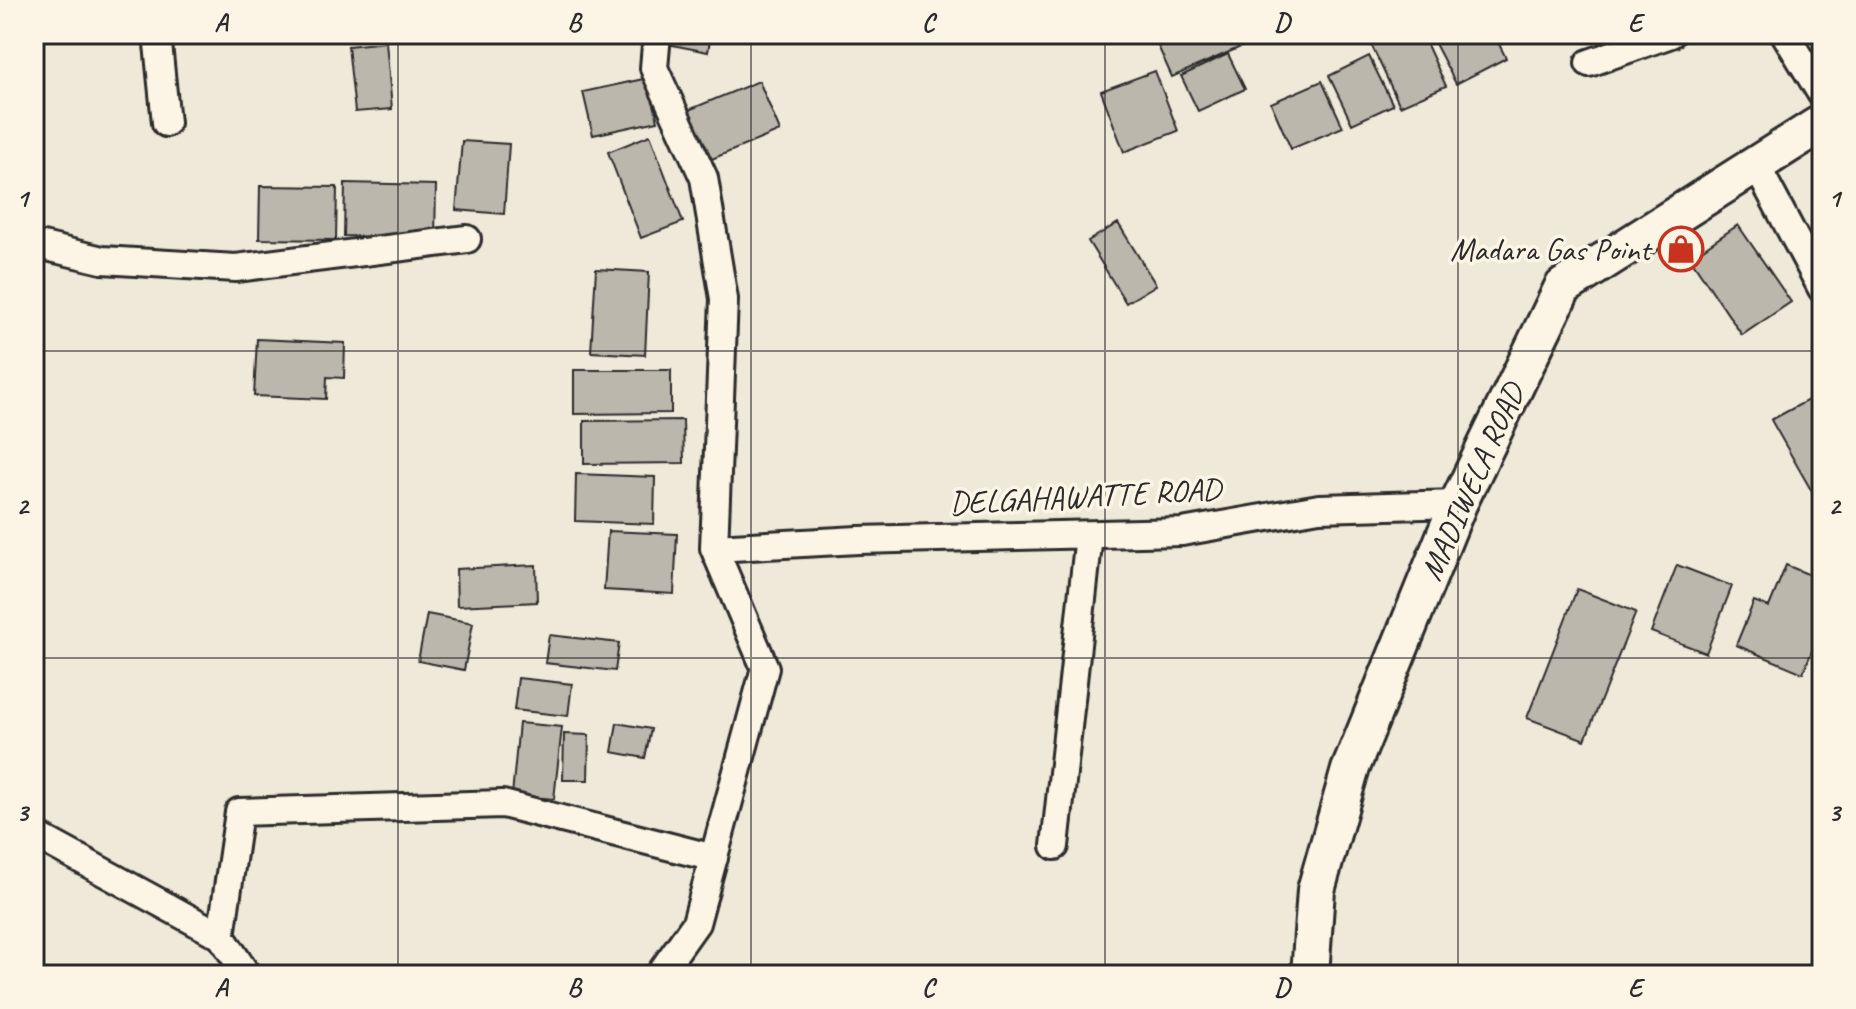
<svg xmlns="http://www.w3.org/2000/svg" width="1856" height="1009" viewBox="0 0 1856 1009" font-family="Caveat,sans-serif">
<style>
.building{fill:#bcb7ac;stroke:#2b2b2b;stroke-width:2}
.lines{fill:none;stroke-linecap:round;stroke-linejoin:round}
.minor-casing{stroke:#2b2b2b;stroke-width:32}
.secondary-casing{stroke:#2b2b2b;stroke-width:42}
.minor{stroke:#fcf5e5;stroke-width:26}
.secondary{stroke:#fcf5e5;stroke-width:36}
.grid{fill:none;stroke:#2b2b2b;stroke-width:2;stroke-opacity:0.55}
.labels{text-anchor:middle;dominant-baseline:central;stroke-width:7;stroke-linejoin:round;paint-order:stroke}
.poi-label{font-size:32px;fill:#2b2b2b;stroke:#fcf5e5;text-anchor:end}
.street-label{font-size:32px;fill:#2b2b2b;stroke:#fcf5e5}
.neatline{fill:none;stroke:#2b2b2b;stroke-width:3}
.grid-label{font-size:26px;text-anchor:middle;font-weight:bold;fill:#2b2b2b}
</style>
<rect width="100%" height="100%" fill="#efe9da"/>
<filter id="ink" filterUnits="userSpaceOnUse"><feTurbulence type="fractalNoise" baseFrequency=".0125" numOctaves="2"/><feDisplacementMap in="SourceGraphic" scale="16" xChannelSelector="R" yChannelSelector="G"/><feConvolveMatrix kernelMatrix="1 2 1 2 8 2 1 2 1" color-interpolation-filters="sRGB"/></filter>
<g filter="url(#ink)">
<path class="building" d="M558,34H632L631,44Z
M669,34H711L708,52L667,44Z
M1237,34L1243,46L1172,77L1153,35Z
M1388,34H1422L1446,86L1400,106L1370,42Z
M1430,34H1494L1506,58L1456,84Z
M386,42L392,109L355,112L348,46Z
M1228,54L1245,89L1198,111L1181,76Z
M1369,56L1393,105L1352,124L1329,76Z
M1155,71L1178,131L1124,152L1101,91Z
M648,78L658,121L593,135L583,92Z
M759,81L780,131L707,161L686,111Z
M1322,81L1343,127L1291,149L1271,103Z
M650,135L683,222L641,238L608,152Z
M462,141L509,144L504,214L456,210Z
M345,183L436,185L435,238L344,236Z
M260,186L337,187L336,240L259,239Z
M1118,223L1156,285L1126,303L1088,241Z
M1738,225L1791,302L1742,335L1690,258Z
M596,269L649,272L645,355L591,352Z
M257,339L345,343L344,378L327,377L326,399L254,396Z
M574,370H671V413L574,414Z
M1810,399L1822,419V493L1815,497L1771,420Z
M683,420L684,463L584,464V421Z
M576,474L655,477L654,524L575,521Z
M608,531L677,534L674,594L604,590Z
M536,565L537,602L457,606L456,569Z
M1677,565L1732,586L1706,653L1651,632Z
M1786,565L1822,580V626L1803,673L1736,645L1754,601L1769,607Z
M1577,589L1636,612L1585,740L1527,718Z
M427,614L473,623L464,670L418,661Z
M549,635L619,643L615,671L545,663Z
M518,678L572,684L568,716L514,710Z
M519,723L562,727L554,799L512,795Z
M617,723L651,729L645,758L612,752Z
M564,734L589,735L588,780H563Z"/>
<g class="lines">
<g class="minor-casing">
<path id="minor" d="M157,34L166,123
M657,34L654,68L704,178L724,299L714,548L765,668L696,923L659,975
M1785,34L1822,95
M1589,63L1671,34
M1755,163L1822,289
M34,244L102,260L236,268L467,239
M714,548L858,540L1182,532L1319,508L1458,504
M34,834L221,936
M1055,846L1089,535
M247,975L221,936L239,812L503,804L714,858"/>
</g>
<g class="secondary-casing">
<path id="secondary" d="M1310,975L1316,890L1350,770L1458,504L1563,287L1822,123"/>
</g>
<use href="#minor" class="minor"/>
<use href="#secondary" class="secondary"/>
</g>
</g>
<path class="grid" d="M398,34V975M751,34V975M1105,34V975M1458,34V975M34,351H1822M34,658H1822"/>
<defs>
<g id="shop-ring" transform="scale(2.3)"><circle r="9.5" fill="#fcf5e5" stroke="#c8321e" stroke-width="1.5"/><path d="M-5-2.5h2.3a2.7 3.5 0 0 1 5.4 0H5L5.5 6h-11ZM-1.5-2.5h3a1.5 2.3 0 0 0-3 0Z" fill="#c8321e"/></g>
</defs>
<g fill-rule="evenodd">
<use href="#shop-ring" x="1681" y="249"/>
</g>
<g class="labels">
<g class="poi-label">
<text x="1650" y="249">Madara Gas Point</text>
</g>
<g class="street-label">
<text transform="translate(1472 482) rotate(-66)">MADIWELA ROAD</text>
<text transform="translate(1085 496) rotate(-3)">DELGAHAWATTE ROAD</text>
</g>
</g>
<rect width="1856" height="1009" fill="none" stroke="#fcf5e5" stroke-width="88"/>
<rect x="44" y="44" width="1768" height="921" class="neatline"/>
<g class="grid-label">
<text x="221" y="31">A</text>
<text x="574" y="31">B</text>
<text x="928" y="31">C</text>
<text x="1282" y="31">D</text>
<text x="1635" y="31">E</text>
<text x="22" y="207">1</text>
<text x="1834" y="207">1</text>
<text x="22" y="514">2</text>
<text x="1834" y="514">2</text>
<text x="22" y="821">3</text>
<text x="1834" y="821">3</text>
<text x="221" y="996">A</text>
<text x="574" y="996">B</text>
<text x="928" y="996">C</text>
<text x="1282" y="996">D</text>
<text x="1635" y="996">E</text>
</g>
</svg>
